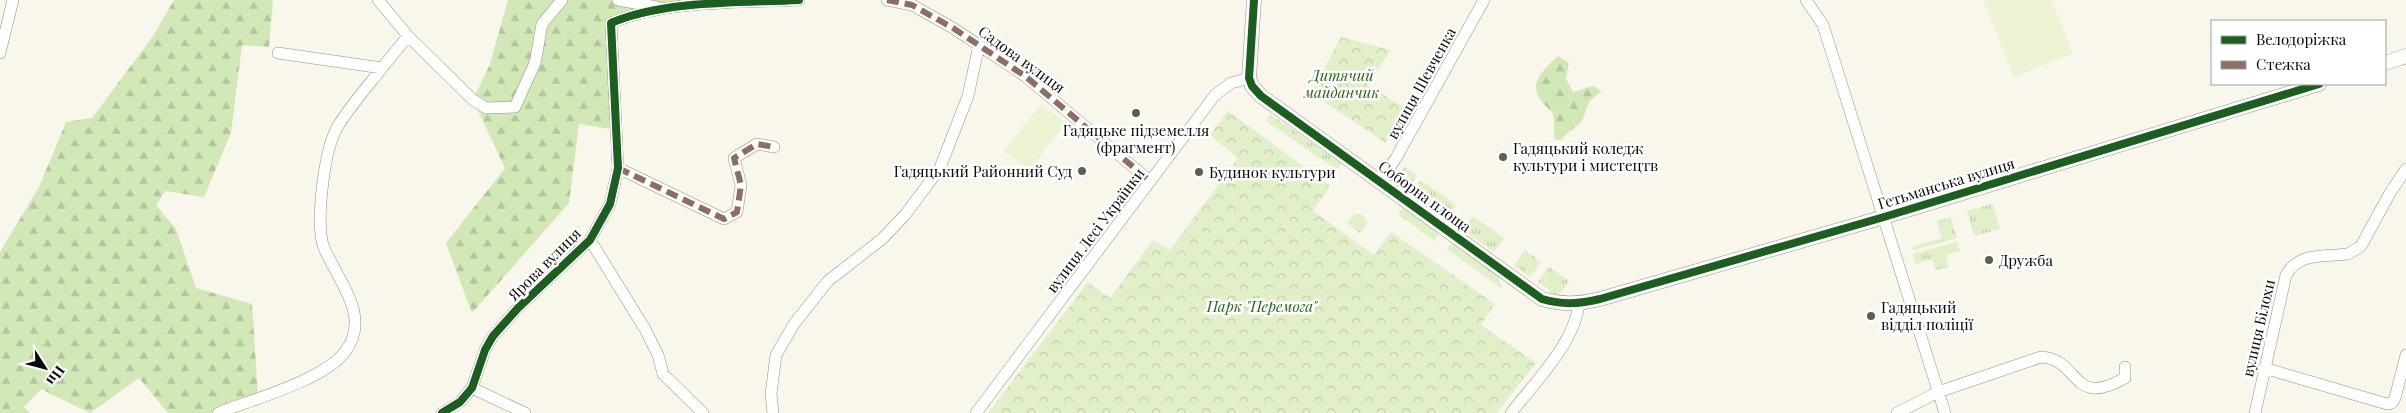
<svg xmlns="http://www.w3.org/2000/svg" width="2406" height="413" viewBox="0 0 2406 413" font-family="'Playfair Display',serif">
<style>
.grass{fill:url(#grass-tufts)}
.forest{fill:url(#forest-firs)}
.park{fill:url(#park-crowns)}
.pitch{fill:#ecf4d4}
.lines{fill:none;stroke-linecap:round;stroke-linejoin:round}
.minor-casing{stroke:#91908b;stroke-width:12}
.tertiary-casing{stroke:#91908b;stroke-width:15}
.minor{stroke:#fefefc;stroke-width:11}
.tertiary{stroke:#fefefc;stroke-width:14}
.quiet{stroke:#8d6e63;stroke-width:6;stroke-dasharray:12 6;stroke-linecap:butt}
.cycleway-casing{stroke:#fff;stroke-width:11}
.cycleway{stroke:#1b5e20;stroke-width:8}
.poi-dot{fill:#5d5c58;stroke:#fff;stroke-width:2}
.labels{text-anchor:middle;dominant-baseline:central;stroke-width:5;stroke-linejoin:round;paint-order:stroke}
.street-label{font-size:15px;fill:#090909;stroke:#fff}
.park-label{font-size:15px;font-style:italic;fill:#296417;stroke:#fff}
.poi-label{font-size:15px;fill:#090909;stroke:#fff;text-anchor:start}
</style>
<defs>
<pattern id="grass-tufts" width="24" height="20" patternUnits="userSpaceOnUse" patternTransform="scale(1.25)"><rect width="24" height="20" fill="#e2f0ca"/><path d="M3 7l-1-3M5 7V3M7 7l1-3M15 17l-1-3M17 17v-4M19 17l1-3" fill="none" stroke="#c1ccac"/></pattern>
<pattern id="forest-firs" width="22" height="20" patternUnits="userSpaceOnUse" patternTransform="scale(1.25)"><rect width="22" height="20" fill="#d2e8b7"/><path d="M5 1l3.5 6h-7zM16 11l3.5 6h-7z" fill="#b3c69c"/></pattern>
<pattern id="park-crowns" width="20" height="18" patternUnits="userSpaceOnUse" patternTransform="scale(1.25)"><rect width="20" height="18" fill="#e2f0ca"/><path d="M2 6a3 3 0 1 1 6 0M12 15a3 3 0 1 1 6 0" fill="none" stroke="#c1ccac"/></pattern>
</defs>
<rect width="100%" height="100%" fill="#f9f6ec"/>
<path class="grass" d="M1270,114L1341,163L1337,170L1266,121Z
M1405,167L1417,176L1407,189L1395,181Z
M1421,180L1456,205L1446,218L1412,193Z
M1993,204L2000,229L1974,236L1967,211Z
M1404,206L1438,231V235L1434,241L1398,214Z
M1355,213L1357,215L1359,213L1366,218L1365,220L1368,222L1360,233L1347,223Z
M1473,216L1504,238L1494,252L1463,230Z
M1951,217L1957,238L1913,250L1912,247L1942,238L1937,221Z
M1957,242L1960,251L1946,255L1949,267L1936,270L1932,259L1916,264L1913,254Z
M1450,244H1454L1494,272L1499,278L1502,289L1447,249Z
M1525,250L1541,262L1530,277L1514,265Z
M1549,267L1569,281L1558,297L1538,282Z"/>
<path class="forest" d="M174,0H273L269,47L242,45L231,133L204,197L165,191L156,205L176,229L196,288L252,304L258,397L219,413H168L139,378L90,413L41,389L24,407L30,413H0V252L39,187L66,122L92,118L153,36Z
M508,0H695L611,23L616,130L579,124L569,203L472,313L446,243L505,168L473,100L490,64Z
M1558,56L1569,63L1566,79L1573,92L1593,86L1601,91L1589,102L1582,121L1560,140L1554,139C1554,131 1555,122 1553,115C1551,109 1543,105 1540,99C1528,81 1546,68 1558,56Z"/>
<path class="park" d="M1341,37L1391,50L1367,85L1409,110L1386,143L1311,93Z
M1228,111L1330,186L1313,211L1374,255L1391,232L1495,304L1481,325L1536,363L1497,413H988L1088,282L1110,298L1153,240L1170,250L1238,158L1210,135Z"/>
<path class="pitch" d="M1983,0H2051L2073,53L2014,77Z
M1041,104L1066,123L1029,170L1004,151Z"/>
<g class="lines">
<g class="minor-casing">
<path id="minor" d="M378,0L408,36L473,100L486,108L515,107L535,63L542,24L562,0
M618,0L657,7
M887,0L912,5L953,28L1025,76L1150,181
M1806,0L1823,25L1945,413
M0,53L13,0
M278,53L382,68L408,36
M618,168L724,219L737,212L741,185L734,158L757,144L774,147
M1381,180L1396,158L1484,0
M590,240L645,329L658,355L663,374L703,413
M2264,368L2387,404L2392,403L2395,398L2406,355
M472,388L525,413
M218,413C251,400 323,380 344,353C369,322 346,291 331,262C328,256 323,248 322,241C317,215 324,149 338,126C351,105 367,87 382,68
M442,413L460,402L472,388L485,350L493,336L518,308L590,240L610,204L618,168L611,23C665,0 741,3 799,0
M773,413L771,394L776,355L794,324L828,281L882,239L905,215L940,168L968,96L979,45
M976,413L1215,95L1231,83L1249,78
M1511,413C1535,382 1574,344 1579,304
M1897,413L1938,392L2041,357C2082,360 2070,409 2125,378V367
M2255,413L2286,275C2299,252 2323,257 2348,254L2361,246L2390,193L2406,169"/>
</g>
<g class="tertiary-casing">
<path id="tertiary" d="M1254,0L1249,78L1252,86L1261,96L1542,299C1563,305 1579,304 1600,299L1884,217L2319,84
M2385,63L2406,56"/>
</g>
<use href="#minor" class="minor"/>
<use href="#tertiary" class="tertiary"/>
<path class="quiet" d="M887,0L912,5L953,28L1025,76L1150,181
M618,168L724,219L737,212L741,185L734,158L757,144L774,147"/>
<g class="cycleway-casing">
<path id="cycleway" d="M1254,0L1249,78L1252,86L1261,96L1542,299C1563,305 1579,304 1600,299L1884,217L2319,84
M442,413L460,402L472,388L485,350L493,336L518,308L590,240L610,204L618,168L611,23C665,0 741,3 799,0"/>
</g>
<use href="#cycleway" class="cycleway"/>
</g>
<g class="poi-dot">
<circle cx="1136" cy="113" r="5"/>
<circle cx="1503" cy="157" r="5"/>
<circle cx="1082" cy="171" r="5"/>
<circle cx="1199" cy="172" r="5"/>
<circle cx="1989" cy="260" r="5"/>
<circle cx="1871" cy="316" r="5"/>
</g>
<g class="labels">
<g class="street-label">
<text transform="translate(1022 59) rotate(36)">Садова вулиця</text>
<text transform="translate(1421 83) rotate(-61)">вулиця Шевченка</text>
<text transform="translate(1946 183) rotate(-17)">Гетьманська вулиця</text>
<text transform="translate(1425 196) rotate(36)">Соборна площа</text>
<text transform="translate(1095 230) rotate(-53)">вулиця Лесі Українки</text>
<text transform="translate(544 264) rotate(-45)">Ярова вулиця</text>
<text transform="translate(2258 328) rotate(-77)">вулиця Білохи</text>
</g>
<g class="park-label">
<text x="1342" y="75">Дитячий<tspan x="1342" dy="17">майданчик</tspan></text>
<text x="1262" y="306">Парк "Перемога"</text>
</g>
<g class="poi-label">
<text x="1136" y="130" text-anchor="middle">Гадяцьке підземелля<tspan x="1136" dy="17">(фрагмент)</tspan></text>
<text x="1513" y="148">Гадяцький коледж<tspan x="1513" dy="17">культури і мистецтв</tspan></text>
<text x="1072" y="171" text-anchor="end">Гадяцький Районний Суд</text>
<text x="1209" y="172">Будинок культури</text>
<text x="1999" y="260">Дружба</text>
<text x="1881" y="307">Гадяцький<tspan x="1881" dy="17">відділ поліції</tspan></text>
</g>
</g>
<rect x="2211" y="20" width="175" height="65" fill="#ffffff" stroke="#9d9d9d"/>
<rect x="2221" y="36" width="25" height="8" fill="#1b5e20" stroke="#9d9d9d"/>
<text x="2256" y="45" font-size="15" fill="#090909">Велодоріжка</text>
<rect x="2221" y="61" width="25" height="8" fill="#8d6e63" stroke="#9d9d9d"/>
<text x="2256" y="70" font-size="15" fill="#090909">Стежка</text>
<g transform="translate(45 368) rotate(126)" stroke="#ffffff" stroke-width="4" paint-order="stroke">
<path d="M0-4L9 19L0 12L-9 19Z" fill="#090909"/>
<text y="-8" font-size="14" font-weight="bold" text-anchor="middle" fill="#090909">Пн</text>
</g>
</svg>
